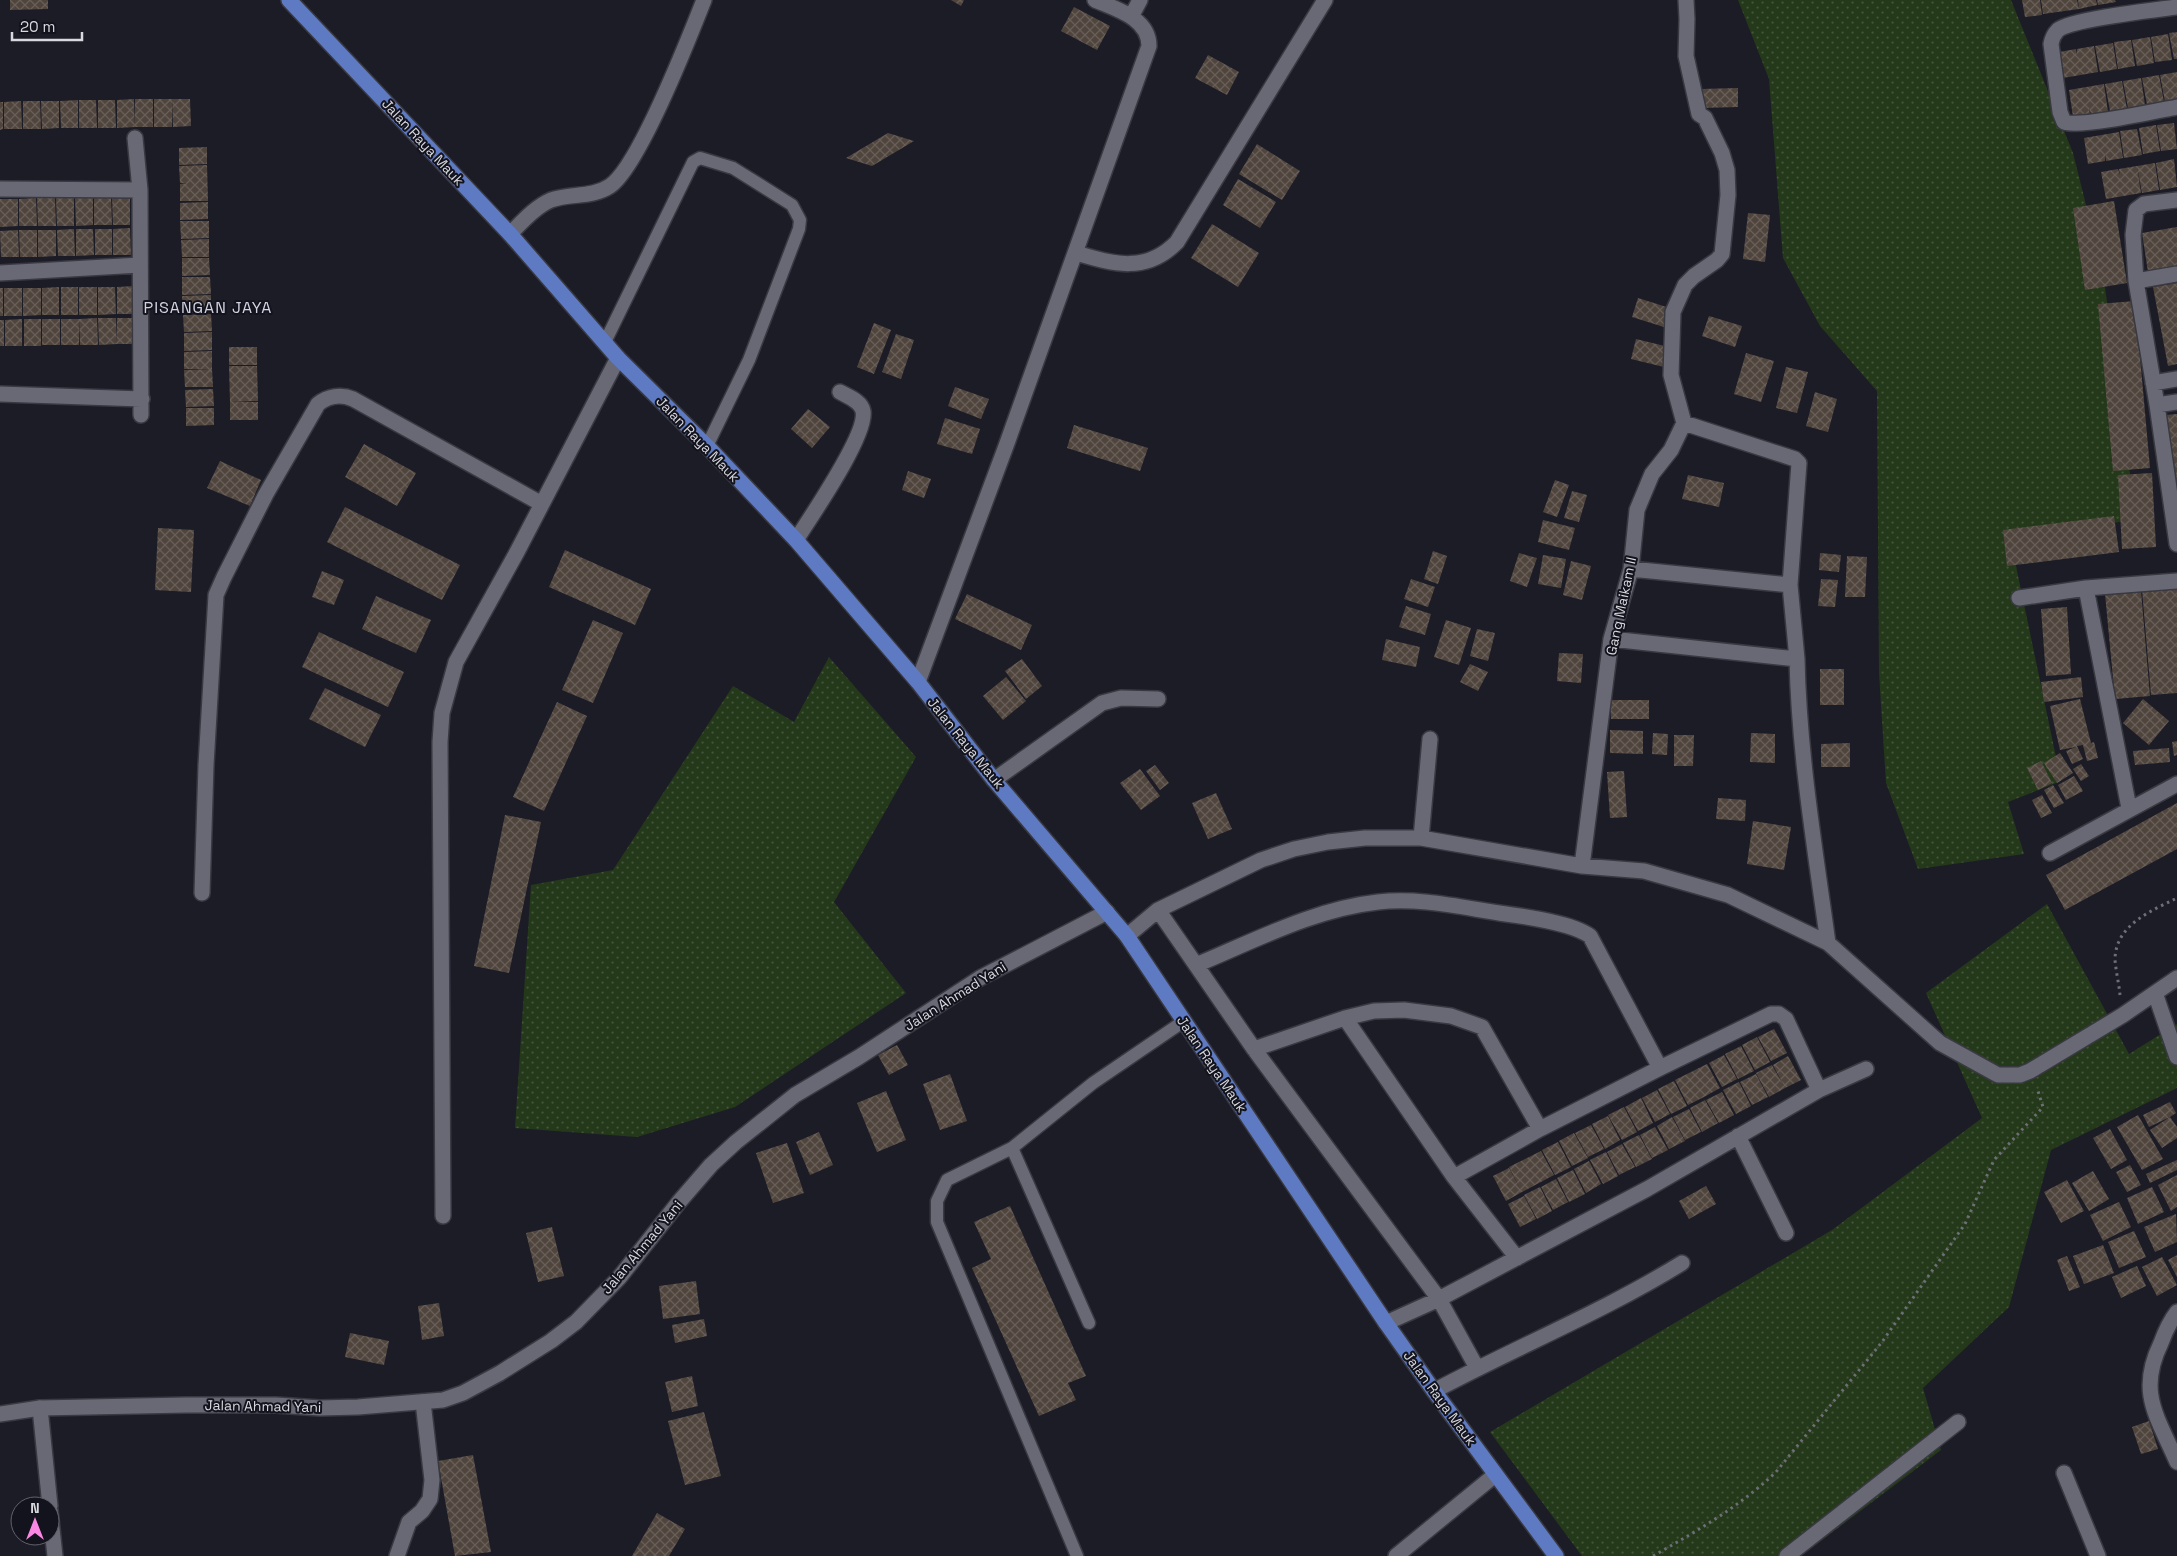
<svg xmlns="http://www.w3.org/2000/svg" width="2177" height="1556" viewBox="0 0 2177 1556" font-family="'Space Grotesk',sans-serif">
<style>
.grass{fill:url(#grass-dots)}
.building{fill:url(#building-cross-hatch)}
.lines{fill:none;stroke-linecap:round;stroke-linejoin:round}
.service-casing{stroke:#393942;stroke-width:15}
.minor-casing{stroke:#393942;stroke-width:18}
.tertiary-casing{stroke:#393942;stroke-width:18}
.primary-casing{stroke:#393942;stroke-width:18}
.path{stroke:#6e6e77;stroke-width:3;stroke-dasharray:2.5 4;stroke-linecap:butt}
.service{stroke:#696976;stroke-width:12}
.minor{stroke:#696976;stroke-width:15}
.tertiary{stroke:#696976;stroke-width:15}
.primary{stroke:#5e7ac3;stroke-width:15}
.labels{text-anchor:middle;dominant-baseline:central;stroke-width:4;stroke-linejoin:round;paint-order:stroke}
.street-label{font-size:14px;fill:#d8d8df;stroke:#13131d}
.quarter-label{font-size:16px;letter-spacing:1px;fill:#d2d2e1;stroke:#13131d}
</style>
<defs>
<pattern id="grass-dots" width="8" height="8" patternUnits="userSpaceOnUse" patternTransform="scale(1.25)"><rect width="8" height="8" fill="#243919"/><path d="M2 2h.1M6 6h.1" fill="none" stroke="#43553a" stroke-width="1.8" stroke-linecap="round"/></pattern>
<pattern id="building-cross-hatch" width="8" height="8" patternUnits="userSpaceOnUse" patternTransform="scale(1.25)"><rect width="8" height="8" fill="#50453d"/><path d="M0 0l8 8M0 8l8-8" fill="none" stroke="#685f59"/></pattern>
</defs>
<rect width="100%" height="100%" fill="#1c1c27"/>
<path class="grass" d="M1738,0H2011L2073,153L2103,273L2136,518L2012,547L2061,781L2008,802L2024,854L1918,869L1886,783L1879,673L1877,391L1820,326L1783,258L1769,79Z
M829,657L916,757L834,902L906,993L735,1107L637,1137L515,1128L531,885L613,870L733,686L794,722Z
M2047,904L2129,1054L2177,1024V1088L2051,1150L2009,1307L1923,1388L1941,1450L1801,1556H1582L1490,1432L1832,1230L1982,1118L1926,993Z"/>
<path class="building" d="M10,0H48V9L10,10Z
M951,0H964L961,6Z
M2022,0H2040L2042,15L2025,17Z
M2041,0H2077L2079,9L2043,14Z
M2078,0H2096L2097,5L2079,9Z
M2097,0H2115L2116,2L2098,5Z
M1074,7L1110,26L1097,50L1061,31Z
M2177,32V59H2174L2169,33Z
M2168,34L2172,60L2155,62L2151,37Z
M2150,37L2154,63L2137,66L2132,40Z
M2131,40L2135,66L2118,69L2114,42Z
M2113,43L2117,69L2100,72L2095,46Z
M2094,46L2098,72L2063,78L2059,52L2076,49L2077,55V49Z
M1208,55L1239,72L1227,95L1195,78Z
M2177,72V100L2165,102L2160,75Z
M2159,75L2164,102L2147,105L2142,78Z
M2141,78L2145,105L2128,108L2123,81Z
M2122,81L2127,109L2110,111L2105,84Z
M2104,84L2108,112L2091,114L2089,108L2090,114L2073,117L2069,90Z
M1738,88V107L1701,108V89Z
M134,99L135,127L117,128V100Z
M135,99H153V127H135Z
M154,99H172V127H154Z
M172,99H190L191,126L173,127Z
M78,100V128H61L60,101Z
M79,100H96L97,128H79Z
M98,100H115L116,128H98Z
M21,101L22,129H4V102Z
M23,101H40L41,129H23Z
M41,101H59V128L42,129Z
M0,102H3V129L0,130Z
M2174,123L2177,149L2161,151L2157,125Z
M2156,125L2160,151L2143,154L2139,128Z
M2137,129L2142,155L2124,158L2120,131Z
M2119,132L2123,158L2106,161L2105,154V161L2088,164L2084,138Z
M888,133L914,141L872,166L846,158Z
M1257,144L1300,171L1282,200L1239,174Z
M207,147V164L179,165V148Z
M2174,159L2177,187L2160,190L2156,163Z
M2155,163L2159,190L2142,193L2137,166Z
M207,165L208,201H180V184L187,183H180L179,166Z
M2137,166L2141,193L2106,199L2101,172L2118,169L2120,175L2119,169Z
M1238,179L1276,202L1260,228L1223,205Z
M111,197L112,225H94V198Z
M112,197H130V225H113Z
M36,198L37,226H19V199Z
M37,198H55L56,226H38Z
M56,198H74V226H57Z
M75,198H93V225L76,226Z
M0,199H18V226L0,227Z
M2114,201L2127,283L2085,290L2073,208Z
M208,202V219L180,220V203Z
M1748,213L1770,215L1765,262L1743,259Z
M180,221H209V238L181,239Z
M1212,224L1259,253L1238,287L1191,258Z
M2177,227V267L2148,272L2142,233Z
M130,228L131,255H113V229Z
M74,229L75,256H58L57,230Z
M76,229H93L94,255L76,256Z
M95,229H112V255H95Z
M18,230L19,257H1L0,231Z
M19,230H37V257H20Z
M38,230H56V256L38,257Z
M209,239V257H182L181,240Z
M182,258H209L210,275L182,276Z
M182,277H210L211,294L182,295Z
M2177,283V364L2168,366L2153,287Z
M134,286V314H117V287Z
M59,287V315H42V288Z
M61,287H78V315H61Z
M79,287H97V315H79Z
M98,287H115L116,314L98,315Z
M0,288H3V316H0Z
M4,288H22V316H4Z
M23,288H41V315L23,316Z
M211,295V312L183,313L182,296Z
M1638,298L1673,309L1667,328L1632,317Z
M2135,301L2150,468L2113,471L2098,304Z
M211,314L212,331L184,332L183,315Z
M1709,316L1742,326L1735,347L1702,336Z
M97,318L98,345H80L79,319Z
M98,318H116L117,344L99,345Z
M117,318H135V344H117Z
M22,319V346H5V320Z
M24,319H41V346H24Z
M42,319H60V345H42Z
M61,319H79V345H61Z
M0,320H4V346H0Z
M874,323L891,330L874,374L857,367Z
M212,332V350L184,351V333Z
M896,334L914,340L901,379L882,372Z
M1636,339L1669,347L1664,367L1631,359Z
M229,347H257V365H229Z
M212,351V369H184V352Z
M1746,353L1774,361L1761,402L1734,394Z
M229,366H257L258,401L230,402Z
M1786,367L1808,372L1797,413L1776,408Z
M212,369L213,387H185L184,370Z
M955,387L989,399L981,419L948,406Z
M213,389L214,406L186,407L185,390Z
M1815,392L1837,399L1828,432L1806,426Z
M230,402H258V420H230Z
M186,408H214V425L186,426Z
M808,409L830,427L812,448L791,429Z
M2177,414V492L2166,415Z
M945,418L980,429L972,454L937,444Z
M1074,425L1148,448L1140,471L1067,448Z
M364,444L416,473L397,506L345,477Z
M220,461L261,480L250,506L207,488Z
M908,471L931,479L924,498L902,490Z
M2152,473L2156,547L2122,549L2118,475Z
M1688,475L1724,483L1719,507L1682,499Z
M1555,480L1569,485L1557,517L1543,512Z
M1572,491L1587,495L1579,522L1564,518Z
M345,507L460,565L442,600L327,542Z
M2114,516L2119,552L2007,566L2003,530Z
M1543,520L1575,528L1569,550L1538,542Z
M158,528L194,530L191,592L155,590Z
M565,550L651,589L635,625L549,587Z
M1433,551L1447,556L1438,584L1424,579Z
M1519,553L1537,558L1527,587L1510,581Z
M1820,553L1841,555L1839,572L1819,570Z
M1543,555L1566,559L1561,588L1538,584Z
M1847,556L1867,557L1865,597H1845Z
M1571,561L1591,566L1582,600L1563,595Z
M322,571L344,580L334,605L312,597Z
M1411,579L1435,587L1428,607L1404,599Z
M1821,579L1838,580L1835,607L1818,606Z
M2177,587V693L2151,695L2142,590Z
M2141,591L2150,696L2115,699L2105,594Z
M967,594L1032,625L1021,650L955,619Z
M376,596L431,620L416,653L362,629Z
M1406,606L1431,614L1425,635L1399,627Z
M2067,607L2071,674L2046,676L2041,609Z
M593,620L623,633L593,703L562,690Z
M1446,620L1471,628L1459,665L1434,657Z
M1477,629L1495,633L1488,661L1470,656Z
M319,632L404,672L388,707L302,667Z
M1386,639L1420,647L1416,667L1382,660Z
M1559,653L1583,654L1581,683L1557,681Z
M1022,659L1042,686L1026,699L1005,671Z
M1470,664L1488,672L1478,691L1460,682Z
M1820,669H1844V705H1820Z
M1006,677L1026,701L1003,720L983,696Z
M2081,677L2083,697L2044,702L2041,682Z
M325,688L381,715L365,747L309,719Z
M2080,699L2091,743L2094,742L2098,758L2087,761L2083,745L2077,746L2083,759L2072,764L2066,751L2076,747L2060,750L2050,706Z
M2143,699L2169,721L2149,745L2123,723Z
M1610,700H1649V719H1611Z
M557,702L587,716L544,811L513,797Z
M1610,730L1643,731V754L1610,753Z
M1653,733L1668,734L1667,755L1652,754Z
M1751,733L1775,734V763L1750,762Z
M1674,735H1694L1693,766H1674Z
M2177,741V755L2174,756L2172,742Z
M1850,743V767H1821V744Z
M2169,748L2170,762L2135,765L2133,751Z
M2060,753L2073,773L2057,783L2044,763Z
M2041,761L2052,783L2038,790L2027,768Z
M2081,764L2089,776L2081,781L2073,769Z
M1155,765L1169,783L1160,790L1146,771Z
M1140,769L1160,796L1141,810L1120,783Z
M1624,771L1627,817L1610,818L1607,772Z
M2074,776L2083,791L2066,800L2058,785Z
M2053,785L2064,803L2054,808L2044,790Z
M1216,793L1232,829L1208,839L1192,803Z
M2042,795L2052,813L2041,818L2032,800Z
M1718,798L1746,800L1745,821L1716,819Z
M2177,803V849L2065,910L2046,875Z
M505,815L541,822L509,973L474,966Z
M1753,821L1791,827L1784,870L1747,864Z
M1774,1029L1787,1053L1771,1061L1758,1037Z
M1757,1037L1770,1062L1755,1070L1742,1045Z
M897,1045L908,1065L889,1075L878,1055Z
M1741,1046L1754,1071L1738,1079L1725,1054Z
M1724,1055L1737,1079L1722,1087L1709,1063Z
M1788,1056L1801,1080L1785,1088L1773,1065Z
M1707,1064L1720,1088L1704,1097L1691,1072Z
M1772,1065L1785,1088L1769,1097L1756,1073Z
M1691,1072L1704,1097L1688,1105L1675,1080Z
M950,1074L967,1121L940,1130L923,1084Z
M1756,1074L1768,1097L1752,1105L1740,1082Z
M1674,1081L1687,1106L1671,1114L1658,1089Z
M1739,1082L1751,1106L1736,1114L1723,1090Z
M1657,1090L1670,1114L1655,1122L1642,1098Z
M886,1091L906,1140L877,1152L857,1103Z
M1722,1092L1734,1115L1719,1123L1706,1100Z
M1641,1098L1653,1123L1638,1131L1625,1107Z
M1705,1100L1718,1123L1702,1132L1690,1108Z
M2170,1102L2176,1113L2170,1117L2177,1127V1138L2162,1148L2150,1130L2170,1117L2149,1127L2143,1115Z
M1624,1107L1637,1132L1622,1140L1608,1115Z
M1689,1109L1701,1132L1685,1140L1673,1117Z
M2138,1115L2163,1159L2142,1170L2117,1127Z
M1608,1116L1620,1140L1605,1149L1592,1124Z
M1672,1117L1685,1141L1669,1149L1657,1126Z
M1591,1125L1604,1149L1588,1157L1575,1133Z
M1655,1127L1668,1150L1652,1158L1640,1135Z
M2110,1129L2127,1160L2111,1169L2093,1138Z
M819,1132L833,1165L810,1175L796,1142Z
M1574,1133L1588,1158L1572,1166L1559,1141Z
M1639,1135L1652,1159L1636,1167L1623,1143Z
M1558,1142L1571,1167L1555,1175L1542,1150Z
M787,1143L804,1193L773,1203L756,1153Z
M1622,1144L1635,1167L1619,1175L1607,1152Z
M1541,1151L1554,1175L1522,1192L1509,1167Z
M1606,1152L1618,1176L1603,1184L1590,1160Z
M2177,1160V1170L2150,1183L2146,1174Z
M1589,1161L1601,1184L1586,1193L1574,1169Z
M2130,1165L2141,1185L2127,1192L2116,1172Z
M1509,1168L1522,1192L1506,1201L1493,1176Z
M1573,1170L1585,1194L1569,1202L1557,1178Z
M2093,1171L2109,1199L2089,1211L2072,1183Z
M2177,1175V1207L2171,1211L2158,1185Z
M1556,1179L1568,1202L1553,1210L1541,1187Z
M2067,1180L2084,1211L2061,1223L2044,1192Z
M1706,1186L1716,1204L1689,1219L1679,1201Z
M1540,1187L1552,1211L1537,1219L1524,1195Z
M2152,1187L2164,1212L2138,1224L2127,1198Z
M1524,1196L1536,1219L1520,1227L1508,1204Z
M2119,1202L2131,1227L2103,1241L2090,1215Z
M1010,1206L1086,1376L1068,1383L1076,1400L1039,1416L972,1268L991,1259L974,1222Z
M2176,1214L2177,1242L2155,1252L2144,1227Z
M552,1227L564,1276L538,1282L526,1233Z
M2134,1231L2146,1257L2119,1268L2108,1242Z
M2103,1245L2114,1273L2084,1284L2073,1256Z
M2177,1255V1277L2168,1260Z
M2067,1256L2080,1287L2069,1291L2057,1260Z
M2162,1257L2177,1285L2157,1296L2142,1267Z
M2137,1266L2146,1286L2121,1298L2112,1277Z
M696,1281L700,1314L663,1319L659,1286Z
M439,1303L444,1336L422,1340L418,1306Z
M704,1319L707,1336L675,1343L672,1325Z
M350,1333L389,1341L384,1365L345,1357Z
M692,1376L698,1406L672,1412L665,1382Z
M704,1412L721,1476L685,1485L668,1421Z
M2149,1421L2158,1449L2141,1454L2132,1427Z
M473,1455L491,1552L455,1556L438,1461Z
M657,1513L685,1529L669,1556H632Z"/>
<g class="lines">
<g class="service-casing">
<path id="service" d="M605,342L693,162L700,158L733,168L792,205L800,220L799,229L749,360L707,446
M1012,1148L1089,1323
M1077,1556L937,1222V1201L947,1180L1012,1148L1093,1083L1184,1021"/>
</g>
<g class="minor-casing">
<path id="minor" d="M2177,7C2155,10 2072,19 2058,30C2054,34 2052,38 2051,44L2060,112L2064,122C2080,128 2156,111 2177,107
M1132,15L1140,0
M135,138L140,190L141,415
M0,189L140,190
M510,234C522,222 535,207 551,200C570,193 592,198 610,186C639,166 689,38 704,0
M1076,253C1113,264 1146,274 1177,242L1325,0
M0,273L140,265
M2177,274L2136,281L2157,405L2177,544
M2136,281L2133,235L2136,210L2144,204L2177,200
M2153,383L2177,379
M0,394L142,399
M2157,405L2177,402
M1684,423L1795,459L1799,463L1790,585
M796,540C810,518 868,434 863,411C861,401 849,397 840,392
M2086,588L2129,808
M2019,598L2086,588L2177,581
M1611,639L1797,659L1790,585L1631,569
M1797,659C1799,754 1815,849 1828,943
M918,682L1006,446L1149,46C1149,18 1116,9 1095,0
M994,780L1102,703L1121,698L1158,699
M1421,838L1430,739
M2050,853L2177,784
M1582,866L1611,639L1631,569L1637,510L1652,474L1671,450L1684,423L1671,375L1673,312L1685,285L1694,276L1717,260L1722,254L1728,195L1727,170L1722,153L1705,118L1699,114L1686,56L1687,19L1686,0
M202,893L206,765L216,595L224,577L266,494L318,404C328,396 341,394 353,399L542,504
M1158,910L1254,1049L1439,1299L1477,1368
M1127,936L1158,910L1261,860L1294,849L1328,842L1365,838H1421L1582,866L1644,871L1728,895L1828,943L1940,1043L1998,1075H2020L2030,1071L2123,1015L2177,978
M1196,965C1254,941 1314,909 1378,902C1420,897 1464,908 1506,914C1528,917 1572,923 1590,936L1660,1068
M2155,993L2177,1057
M1345,1018L1454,1177L1517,1258
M1254,1049L1345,1018L1374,1011L1404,1010L1451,1016L1482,1027L1540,1129
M1738,1136L1786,1233
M1454,1177L1540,1129L1660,1068L1771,1014H1779L1786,1019L1819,1090
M443,1216L440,742L442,713L456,662L517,552L618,358
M2177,1312C2170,1321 2165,1332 2161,1343C2137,1392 2157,1416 2177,1462
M1386,1323L1439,1299L1647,1189L1819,1090L1866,1069
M1434,1391C1516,1347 1603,1312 1682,1263
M40,1408L50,1506
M2064,1473L2098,1556
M50,1510L55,1556
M397,1556L409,1522L422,1511L430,1499L432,1480L423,1402
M1396,1556L1495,1475
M1787,1556L1958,1422"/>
</g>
<g class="tertiary-casing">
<path id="tertiary" d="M0,1414L40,1408L186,1405H276L320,1408L358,1407L443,1400L463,1393L500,1373L551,1341L576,1322L619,1278L679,1202L711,1165L736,1142L795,1095L859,1057L980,978L1107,912"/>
</g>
<g class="primary-casing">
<path id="primary" d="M289,0L510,234L618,358L707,446L796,540L918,682L994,780L1127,936L1386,1323L1434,1391L1556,1556"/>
</g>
<path class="path" d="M2120,995C2119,984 2116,972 2115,960C2115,925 2151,911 2177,898
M1653,1556C1697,1531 1739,1507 1776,1472L1882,1342L1965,1224L1994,1160L2043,1107L2037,1088"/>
<use href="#service" class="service"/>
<use href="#minor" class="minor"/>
<use href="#tertiary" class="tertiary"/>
<use href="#primary" class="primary"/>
</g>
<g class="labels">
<g class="street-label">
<text transform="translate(423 142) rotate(47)">Jalan Raya Mauk</text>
<text transform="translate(698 439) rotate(46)">Jalan Raya Mauk</text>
<text transform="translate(1621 606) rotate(-78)">Gang Maikam II</text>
<text transform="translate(966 743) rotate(51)">Jalan Raya Mauk</text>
<text transform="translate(955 996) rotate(-32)">Jalan Ahmad Yani</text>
<text transform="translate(1212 1064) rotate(56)">Jalan Raya Mauk</text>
<text transform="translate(642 1247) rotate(-50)">Jalan Ahmad Yani</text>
<text transform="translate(1440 1398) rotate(54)">Jalan Raya Mauk</text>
<text transform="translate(263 1406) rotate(1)">Jalan Ahmad Yani</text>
</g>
<g class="quarter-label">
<text x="208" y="307">PISANGAN JAYA</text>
</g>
</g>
<g transform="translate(35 1521)"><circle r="24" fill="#13131d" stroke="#62626b"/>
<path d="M0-4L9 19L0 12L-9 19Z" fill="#fb87e5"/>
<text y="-8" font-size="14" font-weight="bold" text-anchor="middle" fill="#d8d8df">N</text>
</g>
<path d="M12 32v8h70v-8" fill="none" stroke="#d8d8df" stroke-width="2.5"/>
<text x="20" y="32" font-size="15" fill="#d8d8df" stroke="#13131d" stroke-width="4" paint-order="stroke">20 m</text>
</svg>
